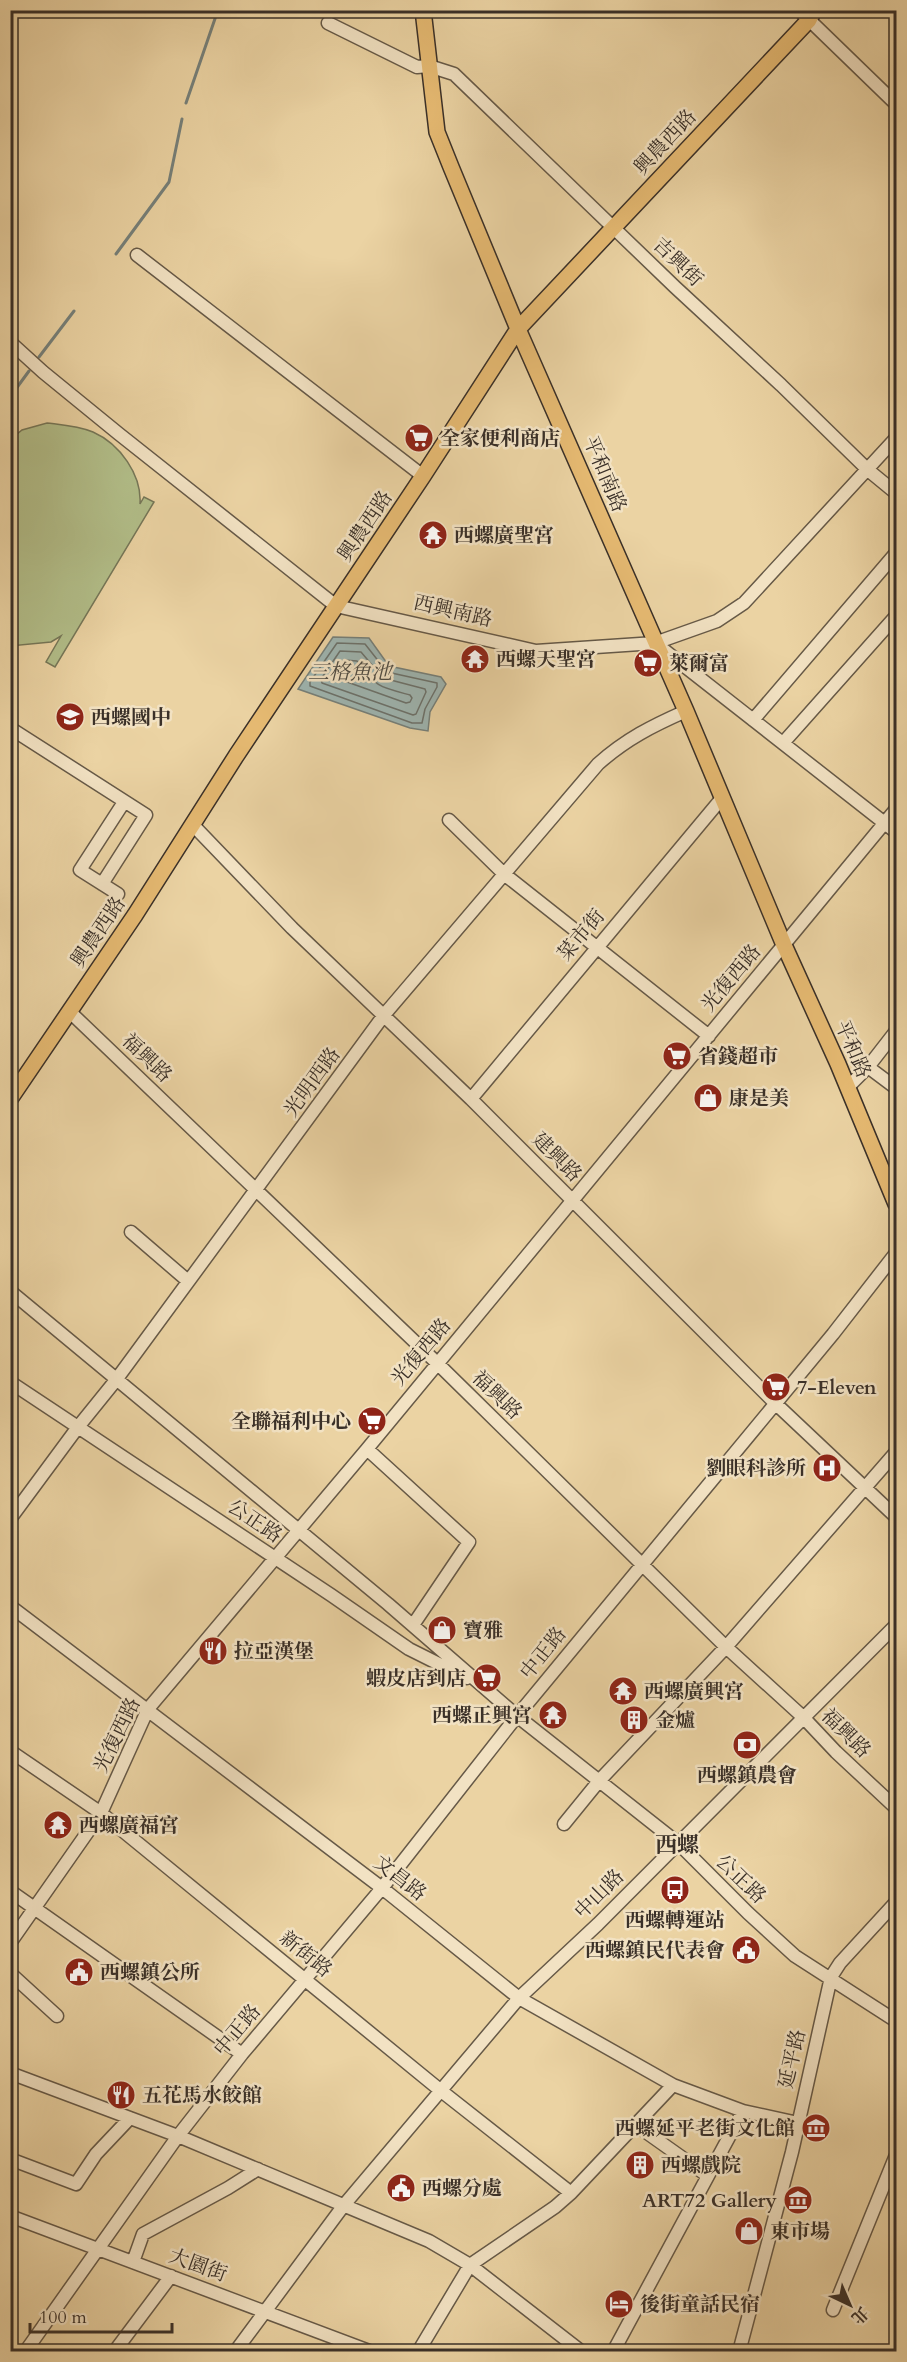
<svg xmlns="http://www.w3.org/2000/svg" width="907" height="2362" viewBox="0 0 907 2362" font-family="Cardo,'Noto Serif TC',serif">
<style>
.green{fill:#b2be89;stroke:#767758;stroke-width:1.5}
.water{fill:#9eb5b1;stroke:#76807a;stroke-width:1.5}
.lines{fill:none;stroke-linecap:round;stroke-linejoin:round}
.shore{stroke:#6c726c;stroke-width:1.5}
.stream{stroke:#76807a;stroke-width:3}
.minor-casing{stroke:#665947;stroke-width:15}
.major-casing{stroke:#3a3028;stroke-width:18}
.minor{stroke:#f2e2c3;stroke-width:12}
.major{stroke:#e6ba72;stroke-width:15}
.labels{text-anchor:middle;dominant-baseline:central;stroke-width:5;stroke-linejoin:round;paint-order:stroke}
.street-label{font-size:20px;fill:#3a3028;stroke:#f2e2c3}
.poi-label{font-size:20px;font-weight:bold;fill:#3a3028;stroke:#f2e2c3;text-anchor:start}
.water-label{font-size:21px;font-style:italic;fill:#4e4b43;stroke:#f2e2c3}
.quarter-label{font-size:22px;font-weight:bold;fill:#3a3028;stroke:#f2e2c3}
</style>
<rect width="100%" height="100%" fill="#ebd3a3"/>
<filter id="stains"><feTurbulence type="fractalNoise" baseFrequency=".00333" numOctaves="4"/><feColorMatrix values="0 0 0 0 .2 0 0 0 0 .09 0 0 0 0 .02 0 0 0 .5 -.17"/></filter>
<radialGradient id="worn" r=".72"><stop offset=".6" stop-color="#630" stop-opacity="0"/><stop offset="1" stop-color="#630" stop-opacity=".3"/></radialGradient>
<path class="green" d="M47,423C63,425 78,426 93,432C120,444 142,475 140,504L144,497L154,502L55,667L46,662L61,636L51,642L10,646L11,439L22,430Z"/>
<path class="water" d="M333,637L369,638L389,666L441,677L446,684L430,712L428,731L410,728L298,689Z"/>
<g class="lines">
<path class="shore" d="M337,643L365,644L387,672L437,683V687L425,709L422,723H412L310,686V682Z
M340,651L361,652L383,678L425,689L426,692L416,714L413,715L322,683L321,679Z
M344,660L357,661C379,688 376,686 410,695L412,698L410,702L406,703L336,678L335,674Z"/>
<path class="stream" d="M186,103L218,10
M116,254L169,182L182,119
M39,357L74,311
M10,397L29,371"/>
<g class="minor-casing">
<path id="minor" d="M799,10L896,104
M328,23L417,67L429,66L454,74L675,287L781,385L868,470L896,493
M137,255L423,476
M10,342L43,372L119,434L336,606L536,651L655,643L896,832
M655,643L717,621L744,603L896,438
M753,720L896,553
M10,728L146,815L102,884
M783,743L896,616
M449,820L504,874L709,1036
M192,824L292,928L471,1099L775,1403L896,1517
M118,894L80,870L124,802
M69,1011L437,1363L726,1647L803,1717L836,1752L896,1808
M868,1067L896,1088
M847,1088L868,1067L896,1031
M471,1099L722,798
M131,1232L188,1281
M10,1291L388,1604L517,1716L679,1844L748,1913L795,1956L896,2021
M10,1382L331,1595L409,1649L467,1678
M367,1449L469,1542L413,1625
M10,1519L78,1427L116,1380L384,1015L598,764C626,739 652,726 686,711
M10,1606L382,1888L519,1998L673,2085L743,2111L798,2123
M10,1751L101,1813L440,2090L571,2193
M564,1824L599,1781L726,1647L896,1452
M10,1891L242,2054
M10,1943L101,1813L148,1709L367,1449L896,809
M10,1973L57,2016
M10,2073L178,2136L429,2241L470,2265L582,2352
M636,2125L708,2176
M10,2159L76,2184L96,2154L130,2118
M10,2216L372,2352
M133,2262L143,2234L228,2188L258,2169
M833,2310L896,2155
M25,2352L178,2136L242,2054L382,1888L517,1716L833,1334L896,1253
M114,2352L171,2276
M235,2352L344,2205L519,1998L598,1924L896,1625
M418,2352L470,2265L555,2207L571,2193L673,2085
M613,2352L743,2111
M739,2352L792,2152L831,1977L840,1963L896,1902"/>
</g>
<g class="major-casing">
<path id="major" d="M423,10L437,132L451,167L518,329L686,711L784,945L838,1064L896,1204
M10,1099L135,915L236,756L423,476L518,329L809,20L814,10"/>
</g>
<use href="#minor" class="minor"/>
<use href="#major" class="major"/>
</g>
<defs>
<g id="supermarket-disc" transform="scale(1.5)"><circle r="9.5" fill="#8f2418" stroke="#f2e2c3"/><path d="M-6-5.5h2.5l.6 2H6L4.5 2H-2.5L-4.4-4H-6ZM-1.5 3.2a1.3 1.3 0 1 0 .1 0ZM3 3.2a1.3 1.3 0 1 0 .1 0Z" fill="#fff"/></g>
<g id="temple-disc" transform="scale(1.5)"><circle r="9.5" fill="#8f2418" stroke="#f2e2c3"/><path d="M0-6L5-2H3V0L6.5 2.5H4V6H1.5V3h-3V6H-4V2.5H-6.5L-3 0V-2H-5Z" fill="#fff"/></g>
<g id="school-disc" transform="scale(1.5)"><circle r="9.5" fill="#8f2418" stroke="#f2e2c3"/><path d="M0-5L7-2L0 1L-7-2ZM-4 1L0 2.5L4 1V4Q0 6-4 4Z" fill="#fff"/></g>
<g id="shop-disc" transform="scale(1.5)"><circle r="9.5" fill="#8f2418" stroke="#f2e2c3"/><path d="M-5-2.5h2.3a2.7 3.5 0 0 1 5.4 0H5L5.5 6h-11ZM-1.5-2.5h3a1.5 2.3 0 0 0-3 0Z" fill="#fff"/></g>
<g id="hospital-disc" transform="scale(1.5)"><circle r="9.5" fill="#8f2418" stroke="#f2e2c3"/><path d="M-5-5h3v3.5h4V-5h3V5h-3V1.5h-4V5h-3Z" fill="#fff"/></g>
<g id="restaurant-disc" transform="scale(1.5)"><circle r="9.5" fill="#8f2418" stroke="#f2e2c3"/><path d="M-5-6h1v4h1v-4h1v4h1v-4h1v5L-1.5 .5V6h-2V.5L-5-1ZM5-6V6H3V1.5H1.5Q1.5-4 5-6Z" fill="#fff"/></g>
<g id="building-disc" transform="scale(1.5)"><circle r="9.5" fill="#8f2418" stroke="#f2e2c3"/><path d="M-4-6H4V6H1V3H-1V6H-4ZM-2.5-4.3h1.7v1.8h-1.7ZM.8-4.3h1.7v1.8H.8ZM-2.5-1h1.7V.8h-1.7ZM.8-1h1.7V.8H.8Z" fill="#fff"/></g>
<g id="bank-disc" transform="scale(1.5)"><circle r="9.5" fill="#8f2418" stroke="#f2e2c3"/><path d="M-6-4H6V4H-6ZM0-2.3a2.3 2.3 0 1 0 0 4.6a2.3 2.3 0 1 0 0-4.6Z" fill="#fff"/></g>
<g id="bus-disc" transform="scale(1.5)"><circle r="9.5" fill="#8f2418" stroke="#f2e2c3"/><path d="M-5-6H5V4H4V6H2V4H-2V6H-4V4H-5ZM-3.5-4V0h7V-4ZM-3.5 1.2v1.5H-2V1.2ZM2 1.2v1.5H3.5V1.2Z" fill="#fff"/></g>
<g id="civic-disc" transform="scale(1.5)"><circle r="9.5" fill="#8f2418" stroke="#f2e2c3"/><path d="M-.6-6.5H3V-4.5H.6V-3L4-1V1h2V6H-6V1h2V-1L-.6-3ZM-1.2 2.5V6h2.4V2.5Z" fill="#fff"/></g>
<g id="museum-disc" transform="scale(1.5)"><circle r="9.5" fill="#8f2418" stroke="#f2e2c3"/><path d="M0-6L6-3V-2H-6V-3ZM-5-1h2V3h-2ZM-1-1h2V3h-2ZM3-1h2V3H3ZM-6 4H6V6H-6Z" fill="#fff"/></g>
<g id="hotel-disc" transform="scale(1.5)"><circle r="9.5" fill="#8f2418" stroke="#f2e2c3"/><path d="M-6-4.5h1.5V1H6V5H4.5V3h-9V5H-6ZM-4 0a1.8 1.8 0 1 1 3.6 0ZM.5 0V-2.5h3Q6-2.5 6 0Z" fill="#fff"/></g>
</defs>
<g fill-rule="evenodd">
<use href="#supermarket-disc" x="419" y="438"/>
<use href="#temple-disc" x="433" y="535"/>
<use href="#temple-disc" x="475" y="659"/>
<use href="#supermarket-disc" x="648" y="663"/>
<use href="#school-disc" x="70" y="717"/>
<use href="#supermarket-disc" x="677" y="1056"/>
<use href="#shop-disc" x="708" y="1098"/>
<use href="#supermarket-disc" x="776" y="1387"/>
<use href="#supermarket-disc" x="372" y="1421"/>
<use href="#hospital-disc" x="827" y="1468"/>
<use href="#shop-disc" x="442" y="1630"/>
<use href="#restaurant-disc" x="213" y="1651"/>
<use href="#supermarket-disc" x="487" y="1678"/>
<use href="#temple-disc" x="623" y="1691"/>
<use href="#temple-disc" x="553" y="1715"/>
<use href="#building-disc" x="634" y="1720"/>
<use href="#bank-disc" x="747" y="1745"/>
<use href="#temple-disc" x="58" y="1825"/>
<use href="#bus-disc" x="675" y="1890"/>
<use href="#civic-disc" x="746" y="1950"/>
<use href="#civic-disc" x="79" y="1972"/>
<use href="#restaurant-disc" x="121" y="2095"/>
<use href="#museum-disc" x="816" y="2128"/>
<use href="#building-disc" x="640" y="2165"/>
<use href="#civic-disc" x="401" y="2188"/>
<use href="#museum-disc" x="798" y="2200"/>
<use href="#shop-disc" x="749" y="2231"/>
<use href="#hotel-disc" x="619" y="2304"/>
</g>
<g class="labels">
<g class="street-label">
<text transform="translate(665 142) rotate(-47)">興農西路</text>
<text transform="translate(678 262) rotate(44)">吉興街</text>
<text transform="translate(605 474) rotate(67)">平和南路</text>
<text transform="translate(365 526) rotate(-56)">興農西路</text>
<text transform="translate(453 611) rotate(13)">西興南路</text>
<text transform="translate(98 932) rotate(-56)">興農西路</text>
<text transform="translate(581 935) rotate(-50)">菜市街</text>
<text transform="translate(731 978) rotate(-50)">光復西路</text>
<text transform="translate(853 1049) rotate(67)">平和路</text>
<text transform="translate(147 1058) rotate(44)">福興路</text>
<text transform="translate(312 1082) rotate(-54)">光明西路</text>
<text transform="translate(557 1157) rotate(45)">建興路</text>
<text transform="translate(421 1352) rotate(-50)">光復西路</text>
<text transform="translate(497 1395) rotate(44)">福興路</text>
<text transform="translate(255 1521) rotate(34)">公正路</text>
<text transform="translate(543 1653) rotate(-51)">中正路</text>
<text transform="translate(846 1733) rotate(45)">福興路</text>
<text transform="translate(117 1735) rotate(-64)">光復西路</text>
<text transform="translate(400 1878) rotate(38)">文昌路</text>
<text transform="translate(741 1879) rotate(44)">公正路</text>
<text transform="translate(599 1894) rotate(-45)">中山路</text>
<text transform="translate(306 1954) rotate(39)">新街路</text>
<text transform="translate(237 2030) rotate(-50)">中正路</text>
<text transform="translate(792 2059) rotate(-77)">延平路</text>
<text transform="translate(198 2265) rotate(20)">大園街</text>
</g>
<g class="poi-label">
<text x="440" y="438">全家便利商店</text>
<text x="454" y="535">西螺廣聖宮</text>
<text x="496" y="659">西螺天聖宮</text>
<text x="669" y="663">萊爾富</text>
<text x="91" y="717">西螺國中</text>
<text x="698" y="1056">省錢超市</text>
<text x="729" y="1098">康是美</text>
<text x="797" y="1387">7-Eleven</text>
<text x="351" y="1421" text-anchor="end">全聯福利中心</text>
<text x="806" y="1468" text-anchor="end">劉眼科診所</text>
<text x="463" y="1630">寶雅</text>
<text x="234" y="1651">拉亞漢堡</text>
<text x="466" y="1678" text-anchor="end">蝦皮店到店</text>
<text x="644" y="1691">西螺廣興宮</text>
<text x="532" y="1715" text-anchor="end">西螺正興宮</text>
<text x="655" y="1720">金爐</text>
<text x="747" y="1775" text-anchor="middle">西螺鎮農會</text>
<text x="79" y="1825">西螺廣福宮</text>
<text x="675" y="1920" text-anchor="middle">西螺轉運站</text>
<text x="725" y="1950" text-anchor="end">西螺鎮民代表會</text>
<text x="100" y="1972">西螺鎮公所</text>
<text x="142" y="2095">五花馬水餃館</text>
<text x="795" y="2128" text-anchor="end">西螺延平老街文化館</text>
<text x="661" y="2165">西螺戲院</text>
<text x="422" y="2188">西螺分處</text>
<text x="777" y="2200" text-anchor="end">ART72 Gallery</text>
<text x="770" y="2231">東市場</text>
<text x="640" y="2304">後街童話民宿</text>
</g>
<g class="water-label">
<text x="350" y="672">三格魚池</text>
</g>
<g class="quarter-label">
<text x="677" y="1845">西螺</text>
</g>
</g>
<rect width="907" height="2362" fill="none" stroke="#ebd3a3" stroke-width="36"/>
<rect x="12" y="12" width="883" height="2338" fill="none" stroke="#3a3028" stroke-width="3"/>
<rect x="18" y="18" width="871" height="2326" fill="none" stroke="#3a3028" stroke-width="1.5"/>
<g transform="translate(850 2305) rotate(136)" stroke="#f2e2c3" stroke-width="4.5" paint-order="stroke">
<path d="M0-4.5L10 22L0 15L-10 22Z" fill="#3a3028"/>
<text y="-9" font-size="16" font-weight="bold" text-anchor="middle" fill="#3a3028">北</text>
</g>
<path d="M30 2323v9h142v-9" fill="none" stroke="#3a3028" stroke-width="3"/>
<text x="39" y="2323" font-size="18" fill="#3a3028" stroke="#f2e2c3" stroke-width="4.5" paint-order="stroke">100 m</text>
<rect width="100%" height="100%" filter="url(#stains)"/>
<rect width="100%" height="100%" fill="url(#worn)"/>
</svg>
